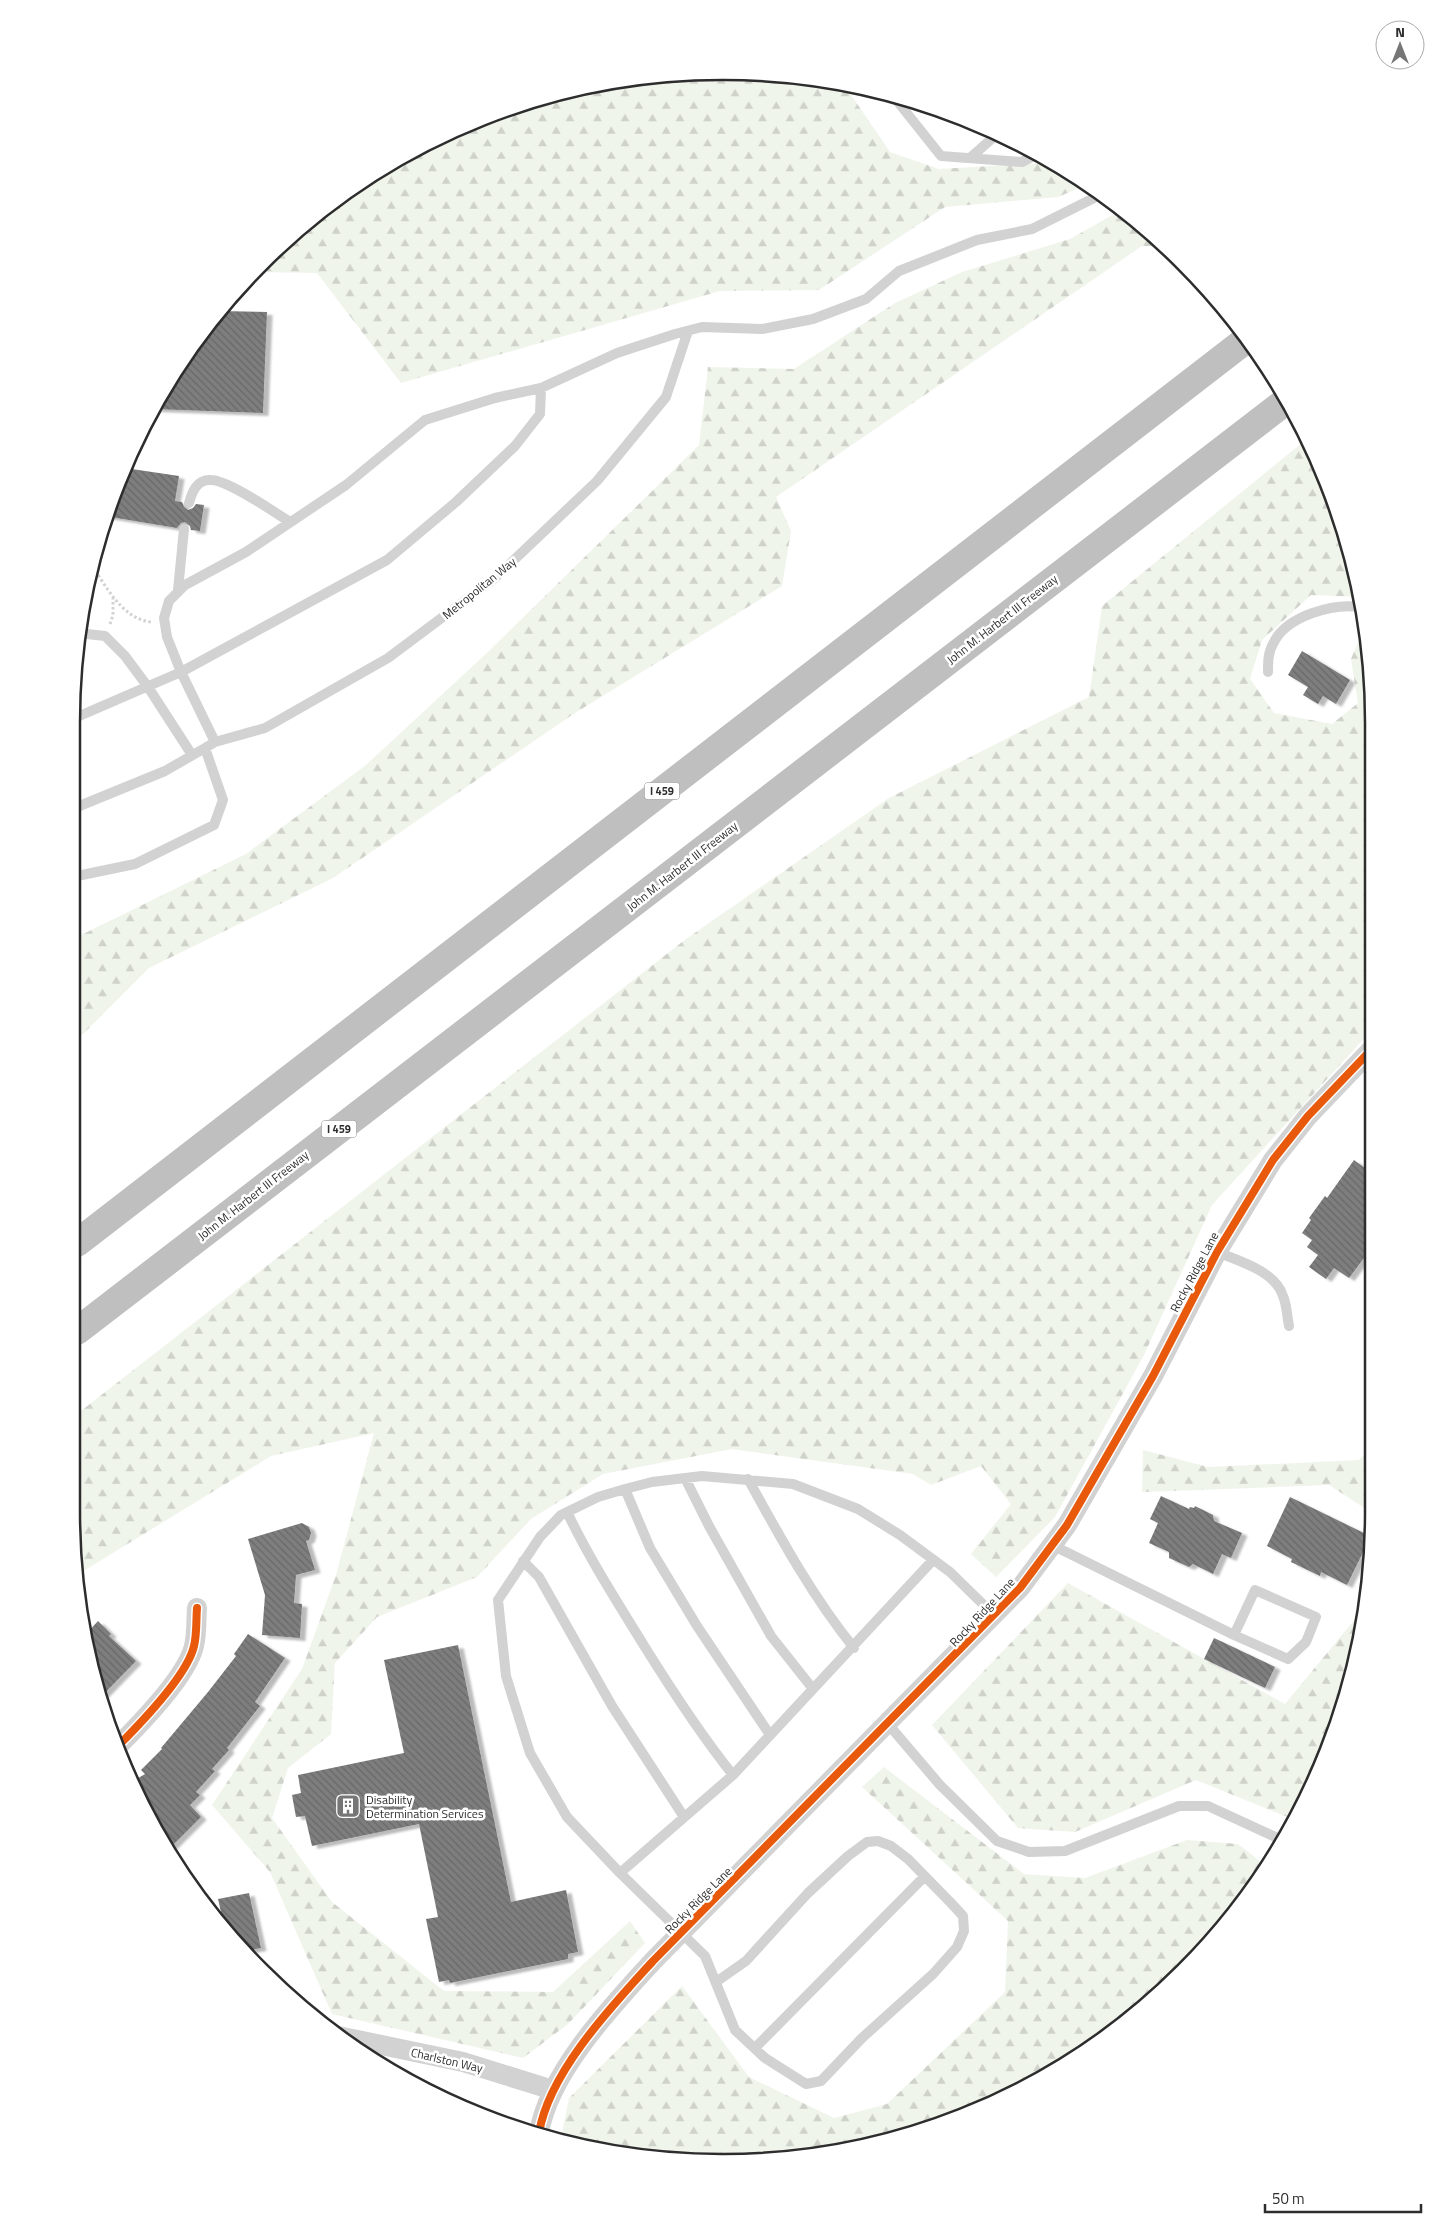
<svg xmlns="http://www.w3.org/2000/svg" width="1445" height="2234" viewBox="0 0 1445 2234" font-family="'Titillium Web',sans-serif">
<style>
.forest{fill:url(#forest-firs)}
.building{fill:url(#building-back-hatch);filter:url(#shadow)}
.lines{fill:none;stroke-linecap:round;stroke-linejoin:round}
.path{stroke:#d2d2d2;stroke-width:3;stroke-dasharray:2.5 2.5;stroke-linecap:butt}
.lane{stroke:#d2d2d2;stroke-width:10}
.street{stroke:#d2d2d2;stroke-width:20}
.highway{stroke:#bfbfbf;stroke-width:28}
.cycleway-casing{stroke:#fff;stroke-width:11}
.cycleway{stroke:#e8590c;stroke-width:8}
.labels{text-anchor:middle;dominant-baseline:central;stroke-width:5;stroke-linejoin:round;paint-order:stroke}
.shield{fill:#fff;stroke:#6c6c6c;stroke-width:1}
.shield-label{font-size:11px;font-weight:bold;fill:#2d2d2d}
.street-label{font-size:12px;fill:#2d2d2d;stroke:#fff}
.poi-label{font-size:12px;fill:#2d2d2d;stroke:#fff;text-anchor:start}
.rim{fill:none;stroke:#2d2d2d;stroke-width:2.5}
</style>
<defs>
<pattern id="forest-firs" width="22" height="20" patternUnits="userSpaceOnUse" patternTransform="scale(1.25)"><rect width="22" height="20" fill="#f0f5eb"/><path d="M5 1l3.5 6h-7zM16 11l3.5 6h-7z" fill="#ced2ca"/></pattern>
<pattern id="building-back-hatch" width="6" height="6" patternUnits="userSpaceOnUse" patternTransform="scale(1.25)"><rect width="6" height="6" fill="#7e7e7e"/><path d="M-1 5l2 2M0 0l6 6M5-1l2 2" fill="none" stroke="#686868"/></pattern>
<filter id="shadow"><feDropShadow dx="5.5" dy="3" stdDeviation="1" flood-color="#0004"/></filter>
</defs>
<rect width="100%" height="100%" fill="#fff"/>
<path class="forest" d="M680,73L807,77L845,86L890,152L939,169L1044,163L1059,166L1079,181V188L1058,197L945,207L819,290L720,291L401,383L317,273L255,272L326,206L434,139L554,94Z
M1121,210L1152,233L1164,246H1142L776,497L791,531L782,586L575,713L333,878L149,968L77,1040V937L246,854L366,765L489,651L699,445L708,367L794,369L895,303L962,272L1070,239Z
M1308,438L1351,554L1359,597L1311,595L1262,640L1250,679L1274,713L1332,724L1358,703L1351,659L1364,628L1372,680L1371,1031L1212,1205L1144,1355L1055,1517L996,1577L971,1554L1011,1504L981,1466L931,1485L913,1474L732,1449L603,1474L531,1519L477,1577L377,1617L335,1663L331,1734L288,1768L272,1818L332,1902L444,1991L553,1992L630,1921L645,1943L568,2024L523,2058L332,2014L270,1872L212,1805L302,1669L336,1575L374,1433L271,1456L77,1575V1414L686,939L889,798L1089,697L1102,606Z
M1143,1450L1208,1467L1359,1460L1369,1450V1511L1329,1485L1142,1492Z
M1068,1583L1285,1704L1365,1607L1324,1761L1295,1820L1196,1780L1075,1832L1018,1828L932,1725Z
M884,1767L1024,1874L1085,1878L1187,1840L1238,1844L1266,1866L1212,1941L1084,2053L972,2113L891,2140L807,2157L680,2161L561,2138L569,2098L682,1986L749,2077L834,2118L887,2104L1005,1992L1008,1921L862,1787Z"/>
<path class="building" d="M221,311L267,312L263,413L155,409Z
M125,468L179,476L175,501L182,502L184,507L188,510L193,508L196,504L204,505L200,531L191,530L190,526L185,522L181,523L177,528L105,516Z
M1302,651L1350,680L1336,704L1323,696L1318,704L1303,695L1308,687L1288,675Z
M1354,1160L1370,1172V1250L1349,1278L1334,1268L1326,1279L1309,1267L1318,1255L1307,1247L1312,1240L1302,1233L1311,1220L1309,1218L1325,1196L1327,1198Z
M1161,1496L1189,1509L1190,1507L1194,1508L1195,1506L1213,1515L1214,1521L1242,1533L1231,1558L1222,1554L1213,1574L1193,1564L1189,1567L1169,1558V1552L1149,1543L1158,1523L1150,1519Z
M1290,1497L1368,1535V1542L1347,1585L1321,1572L1320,1576L1291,1562L1292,1559L1267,1546Z
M302,1523L309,1527L311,1533L309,1540L306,1541L315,1570L296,1575L294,1603L302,1604L300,1638L262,1635L265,1595L248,1539Z
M98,1621L111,1634L109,1636L136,1661L100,1698L86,1634Z
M248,1634L285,1658L255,1702L260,1706L227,1748L229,1750L212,1769L215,1771L196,1792L200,1795L190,1805L201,1817L169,1849L135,1780L145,1774L141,1770L162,1749L161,1748L208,1692L236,1656L234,1654Z
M1214,1638L1275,1667L1265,1688L1204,1659Z
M458,1645L511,1902L566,1890L578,1952L568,1954V1959L450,1983L449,1980L439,1982L426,1919L438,1917L419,1824L312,1846L305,1816L296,1817L292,1795L301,1793L298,1775L404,1753L384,1660Z
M249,1893L261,1948L244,1951L233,1941L212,1914L221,1912L218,1899Z"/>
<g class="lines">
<path class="path" d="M93,567C107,588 123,619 151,622
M110,624L113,615V598"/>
<path class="lane" d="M894,97L941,156L1022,162L1037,154
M970,158L996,135
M688,331L666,397L597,481L495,578L388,658L265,728L215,742L181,672L167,637L164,618L169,601L185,585L246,552L346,485L425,420L495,398L541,388L617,353L675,334L702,327L762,329L813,319L866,299L899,271L977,240L1032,229L1100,195
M189,503C192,492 197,479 211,480C228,480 274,512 290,522
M178,590L184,529
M78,633L105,636L125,656L148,687L192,755
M1268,672C1268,661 1268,652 1274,642C1287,616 1333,603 1360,607
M77,717L181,672L387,560L456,502L515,446L540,414L541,388
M77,807L165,771L205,748
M77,876L135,864L214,825L223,800L205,748L215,742
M1217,1252C1239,1261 1275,1271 1283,1296C1287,1305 1287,1317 1289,1326
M685,1478L709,1526L771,1636L813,1689
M748,1479C780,1537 812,1596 854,1648
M625,1489L650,1548L697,1626L770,1735
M567,1512C589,1558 616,1600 643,1644C671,1689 700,1734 733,1775
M1052,1545L1234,1635L1288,1659L1306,1642L1316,1617L1255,1590L1234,1635
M523,1561L539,1577L612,1706L684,1817
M888,1724L940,1785L997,1841L1029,1852L1065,1851L1179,1806H1208L1284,1841
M620,1873L733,1775L933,1560
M716,1982L746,1961L808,1893L848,1856L867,1842L878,1841L891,1846L908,1859L951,1903L963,1916L964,1931L957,1947L933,1974L862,2038L821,2081L806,2084L765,2058L735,2030L705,1956L620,1873L567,1817L530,1753L506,1676L498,1600L540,1537L561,1515L598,1497L625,1489L652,1482L702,1476L793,1484L858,1509L900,1535L950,1572L995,1616
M755,2048L924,1877"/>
<path class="street" d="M118,1746C141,1723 187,1676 194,1646C197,1634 196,1620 197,1608
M338,2036L463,2062L553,2090
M539,2133C549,2072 612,2006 653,1961L1020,1588L1067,1525L1153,1376L1217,1252L1273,1160L1308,1116L1371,1050"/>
<path class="highway" d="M77,1243L1247,339
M77,1331L1286,401"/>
<g class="cycleway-casing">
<path id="cycleway" d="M118,1746C141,1723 187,1676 194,1646C197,1634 196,1620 197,1608
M539,2133C549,2072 612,2006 653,1961L1020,1588L1067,1525L1153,1376L1217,1252L1273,1160L1308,1116L1371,1050"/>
</g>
<use href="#cycleway" class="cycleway"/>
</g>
<defs>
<g id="building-square" transform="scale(1.25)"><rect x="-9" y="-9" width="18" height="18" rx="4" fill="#767676" stroke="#fff"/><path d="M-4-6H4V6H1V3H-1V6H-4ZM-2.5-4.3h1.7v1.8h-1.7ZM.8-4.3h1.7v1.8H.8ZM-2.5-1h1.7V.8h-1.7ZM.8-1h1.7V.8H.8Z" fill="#fff"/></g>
</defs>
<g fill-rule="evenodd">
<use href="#building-square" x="348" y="1806"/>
</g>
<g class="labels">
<g class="shield">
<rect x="644.5" y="782.5" width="35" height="17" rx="4"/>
<rect x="321.5" y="1120.5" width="35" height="17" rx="4"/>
</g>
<g class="shield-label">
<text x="662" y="791">I 459</text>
<text x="339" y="1129">I 459</text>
</g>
<g class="street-label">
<text transform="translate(479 588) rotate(-39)">Metropolitan Way</text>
<text transform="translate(1002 619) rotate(-38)">John M. Harbert III Freeway</text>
<text transform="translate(682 866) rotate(-38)">John M. Harbert III Freeway</text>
<text transform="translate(253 1195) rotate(-38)">John M. Harbert III Freeway</text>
<text transform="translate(1194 1272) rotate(-62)">Rocky Ridge Lane</text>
<text transform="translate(982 1612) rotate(-47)">Rocky Ridge Lane</text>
<text transform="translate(698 1900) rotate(-45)">Rocky Ridge Lane</text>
<text transform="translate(447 2060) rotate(13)">Charlston Way</text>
</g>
<g class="poi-label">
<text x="366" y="1799">Disability<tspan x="366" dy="14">Determination Services</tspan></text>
</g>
</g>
<path d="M0 0H1445V2234H0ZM722 80H723A642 642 0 0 1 1365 722V1512A642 642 0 0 1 723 2154H722A642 642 0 0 1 80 1512V722A642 642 0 0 1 722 80Z" fill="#fff" fill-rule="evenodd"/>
<path class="rim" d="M722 80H723A642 642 0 0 1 1365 722V1512A642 642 0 0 1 723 2154H722A642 642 0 0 1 80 1512V722A642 642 0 0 1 722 80Z"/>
<g transform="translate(1400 45)"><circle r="24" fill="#ffffff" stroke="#ababab"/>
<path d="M0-4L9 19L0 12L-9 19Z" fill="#767676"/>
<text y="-8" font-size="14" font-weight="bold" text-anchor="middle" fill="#2d2d2d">N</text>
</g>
<path d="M1265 2204v8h156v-8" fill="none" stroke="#2d2d2d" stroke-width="2.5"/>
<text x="1272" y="2204" font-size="15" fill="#2d2d2d" stroke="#ffffff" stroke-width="4" paint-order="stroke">50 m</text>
</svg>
